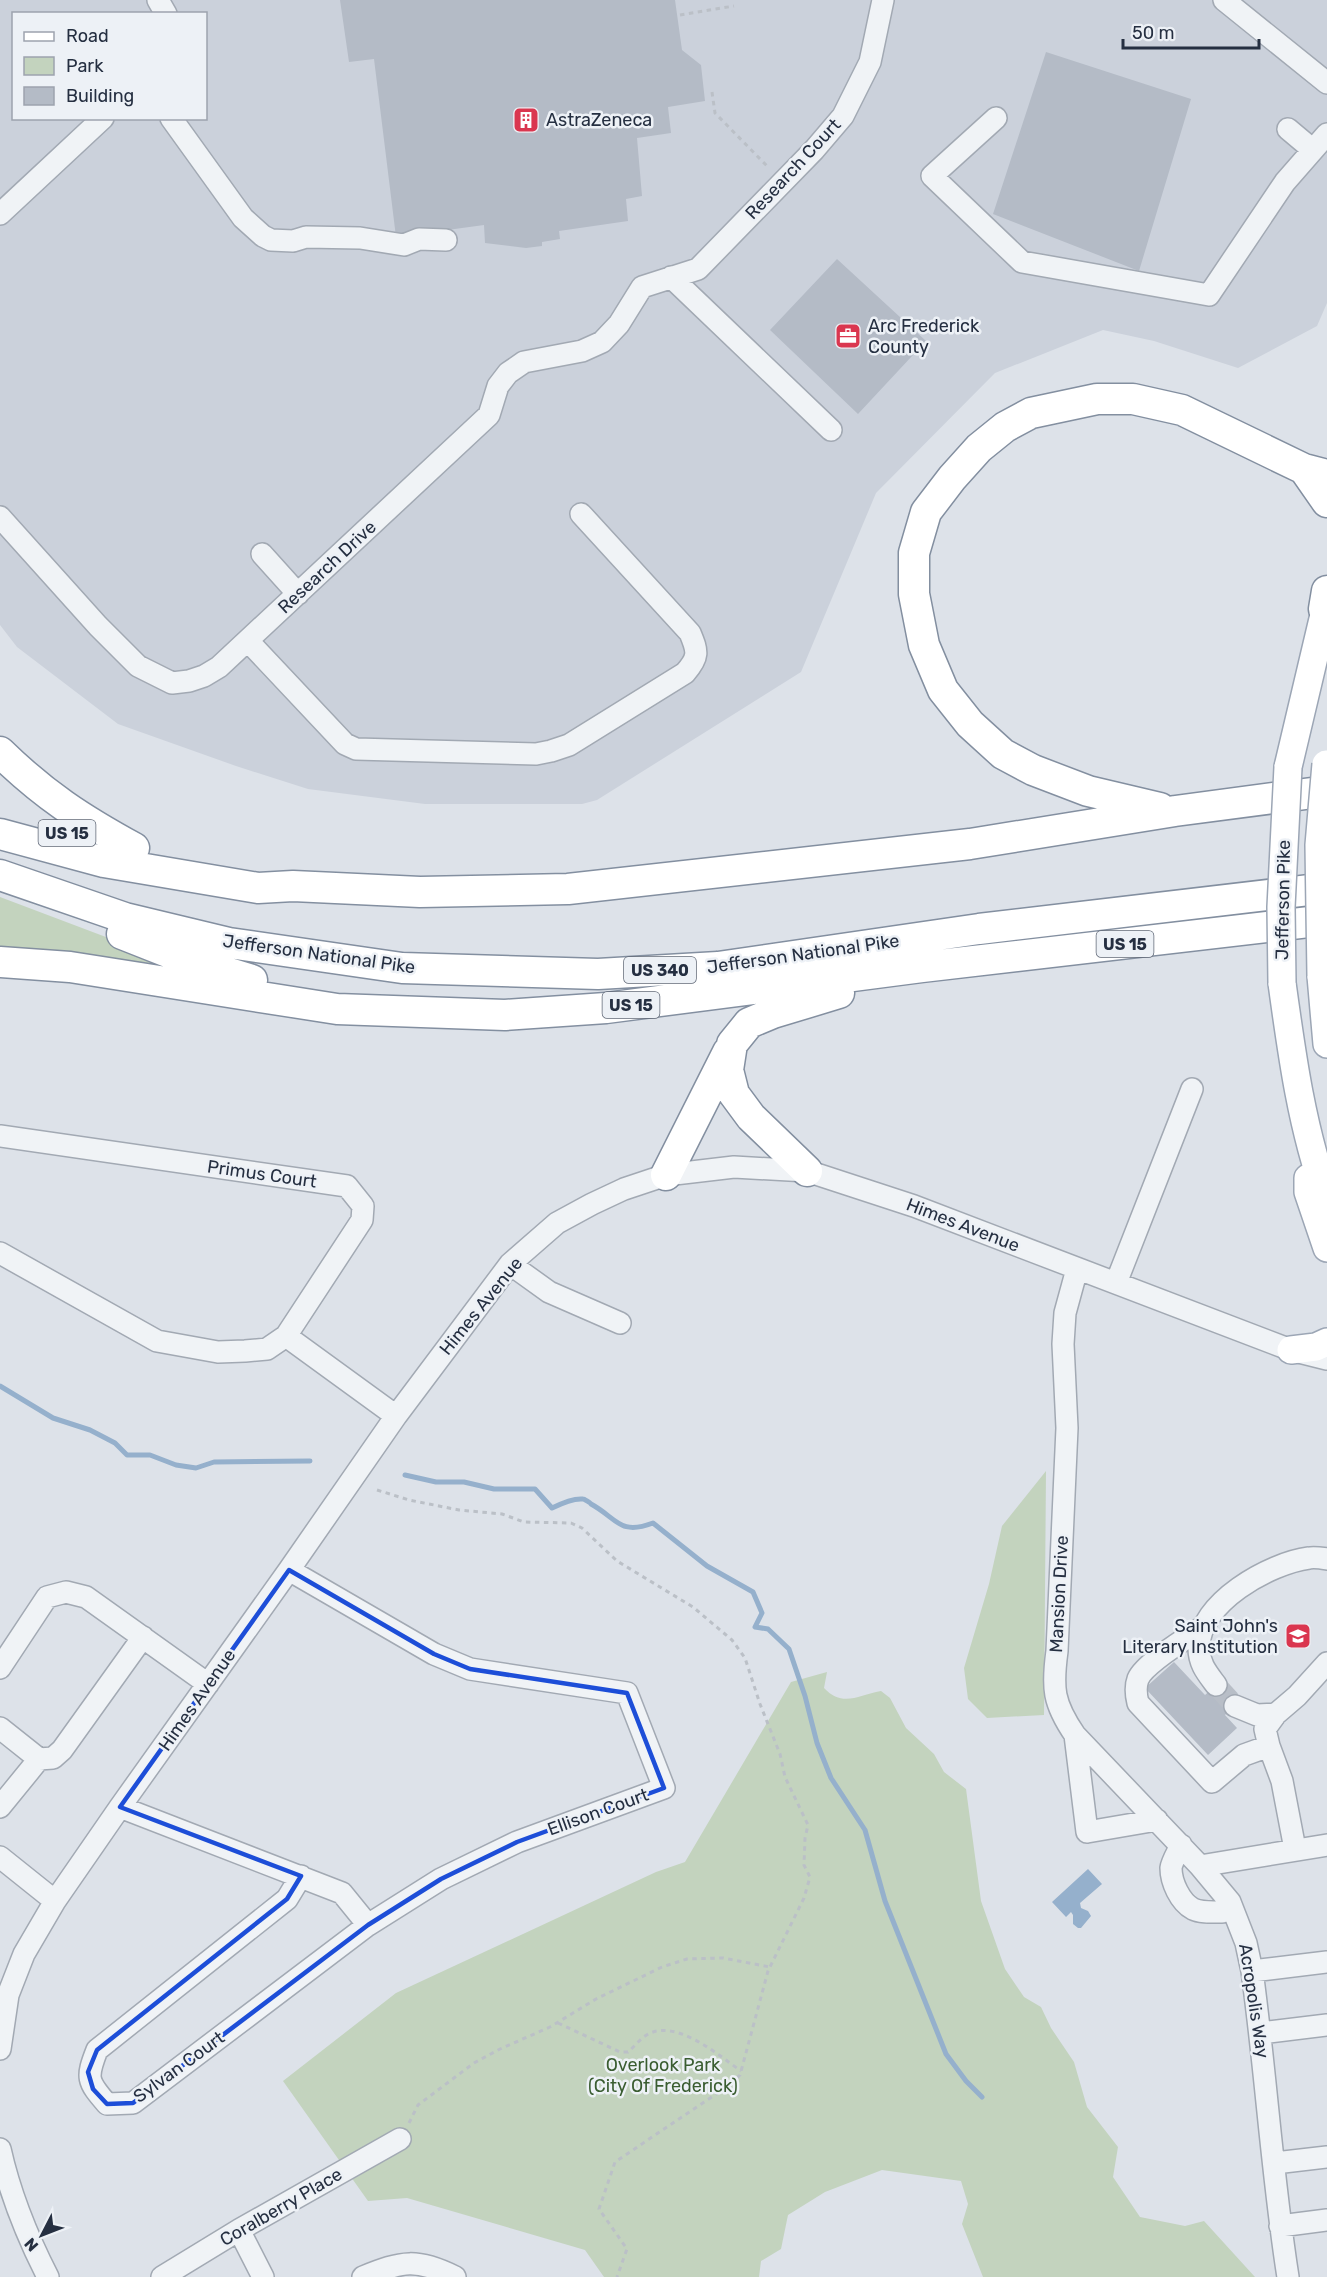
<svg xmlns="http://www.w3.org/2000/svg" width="1327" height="2277" viewBox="0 0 1327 2277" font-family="Rubik,sans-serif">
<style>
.built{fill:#cbd1db;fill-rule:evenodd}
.green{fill:#c3d3be}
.water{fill:#95b0cc}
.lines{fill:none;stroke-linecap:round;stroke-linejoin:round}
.stream{stroke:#95b0cc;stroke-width:5}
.building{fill:#b4bbc6}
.minor-tunnel{stroke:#b8bec7;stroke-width:21;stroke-dasharray:21 10;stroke-linecap:butt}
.minor-casing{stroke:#a2a9b3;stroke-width:24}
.major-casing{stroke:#9ca6b5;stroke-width:30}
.highway-casing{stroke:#838fa0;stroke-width:33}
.path{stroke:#bbc0c7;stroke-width:3;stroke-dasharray:4.5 4.5;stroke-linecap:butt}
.minor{stroke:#f0f3f6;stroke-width:21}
.major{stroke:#fff;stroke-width:27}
.highway{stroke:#fff;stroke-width:30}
.major-bridge-casing{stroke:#9ca6b5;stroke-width:30;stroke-linecap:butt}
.major-bridge{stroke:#fff;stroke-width:27}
.marked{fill:none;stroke:#1d4ed8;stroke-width:4.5;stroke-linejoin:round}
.labels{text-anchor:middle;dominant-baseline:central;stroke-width:5;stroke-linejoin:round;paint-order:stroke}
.shield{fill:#edf1f6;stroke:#616977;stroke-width:1.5}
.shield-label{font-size:16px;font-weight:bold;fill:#252f41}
.poi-label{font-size:18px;fill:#252f41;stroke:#edf1f6;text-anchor:start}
.street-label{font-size:18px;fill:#252f41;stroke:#edf1f6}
.park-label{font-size:18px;fill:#3a5d31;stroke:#edf1f6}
</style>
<rect width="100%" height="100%" fill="#dde2e9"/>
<path class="built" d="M0,0H1327V303L1317,326L1238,368L1154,341L1103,330L995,373L876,493L801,672L597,800L582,804H425L308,789L236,766L118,724L17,647L0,625ZM14,14H206V118H14Z"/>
<path class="green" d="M0,897L225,982L0,951Z
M1046,1471L1044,1715L987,1718L968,1699L964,1668L989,1584L1002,1526Z
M827,1672L824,1688C843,1708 858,1695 881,1691L890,1698L906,1728L934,1754L944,1772L966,1789L981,1901L1005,1969L1024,1997L1041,2007L1051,2028L1074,2062L1087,2107L1118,2147L1113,2177L1140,2217L1185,2226L1204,2221L1255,2277H983L962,2224L968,2204L961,2181L882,2170L825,2192L788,2215L781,2249L761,2261L759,2277H604L585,2250L407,2198L368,2201L283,2081L396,1993L656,1872L685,1862L791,1682Z"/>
<path class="water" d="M1088,1869L1102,1884L1080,1903L1081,1908L1088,1911L1091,1916L1081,1928H1078L1073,1924V1915L1071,1912L1066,1917L1052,1902Z"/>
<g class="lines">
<path class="stream" d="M0,1386L53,1418L90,1430L115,1443L127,1455H150L176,1465L196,1468L214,1462L310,1461
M405,1475L436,1482H464L494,1489H535L552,1508C560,1504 573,1498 583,1499C584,1499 591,1503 591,1504C617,1518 619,1536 653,1523L707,1566L753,1592L762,1613L755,1627L768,1629L789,1649L805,1696L817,1743L831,1778L865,1830L885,1901L946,2054L966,2081L982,2097"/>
</g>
<path class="building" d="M340,0H675L682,50L701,65L705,101L668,107L671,133L637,138L642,196L626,199L628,221L559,231L560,239L542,242V246L526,248L485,243L484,225L396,237L374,59L349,62Z
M1046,52L1191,99L1139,271L993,214Z
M837,259L926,341L858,414L770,330Z
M1174,1662L1205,1695L1223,1679L1242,1699L1225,1715L1237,1728L1208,1755L1145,1688Z"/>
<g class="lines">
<path class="minor-tunnel" d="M1216,1685L1235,1706"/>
<g class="minor-casing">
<path id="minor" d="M158,0L166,14
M1224,0L1327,83
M171,118L243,218L263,236L271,240L293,241L306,237L360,238L404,245L419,239L446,240
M996,118L932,176L1022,262L1209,295L1285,182L1327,134
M1288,129L1313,150
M0,214L103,118
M671,277L831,430
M0,517L98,626L138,666L172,683L189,681L204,676L219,667L489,415L498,386L508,373L524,362L582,351L602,342L619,324L642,287L698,269L814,150L843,116L870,62L883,0
M262,554L298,594
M248,641L345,744L356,749L536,754L551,751L569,745L685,673C699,657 698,652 690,633L581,514
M0,1136L347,1186L363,1206L362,1220L286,1336L267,1349L245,1351L218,1352L157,1341L0,1253
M510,1264L549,1292L620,1323
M1077,1269L1065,1313L1063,1344L1067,1428L1057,1651C1052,1688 1053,1703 1075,1735L1200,1866L1230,1902L1246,1943L1252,1971C1266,2073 1272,2176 1288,2277
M1116,1283L1192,1089
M286,1336L396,1416
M1203,1627C1188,1637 1144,1664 1138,1679C1135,1687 1136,1695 1138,1703L1212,1782L1244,1755L1269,1746
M0,1668L47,1597L66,1592L86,1597L208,1684
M1216,1685C1207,1673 1199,1664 1199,1648C1198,1603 1270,1563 1309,1558C1314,1557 1321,1558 1327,1559
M1235,1706L1257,1715L1276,1714L1297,1696L1327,1663
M1276,1714L1265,1729L1269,1746L1282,1781L1295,1849
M0,1728L39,1759L0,1807
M1075,1735L1087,1832L1157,1820
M39,1759L53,1758L62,1750L143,1637
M120,1807L342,1893L368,1925L441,1879L517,1842L664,1788L627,1693L470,1669L434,1654L289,1570
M1181,1845C1178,1852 1172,1861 1171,1868C1171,1882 1180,1902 1193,1909C1201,1913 1213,1912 1222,1912L1230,1902
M0,1857L55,1901
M1200,1866L1327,1845
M301,1876L287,1899L97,2050C86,2078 87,2081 107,2104L133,2103L368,1925
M1252,1971L1327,1962
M1260,2033L1327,2025
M0,2049L8,1995L24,1954L55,1901L120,1807L289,1570L396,1416L510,1264L557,1223L592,1204L624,1189L666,1175L734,1167L807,1171L914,1206L1291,1350L1327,1359
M0,2149C10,2194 27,2236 48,2277
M1275,2163L1327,2157
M1280,2226L1327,2220
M239,2230L263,2277
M162,2277L239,2230L400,2139
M363,2277C402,2261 417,2258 455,2277"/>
</g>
<g class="major-casing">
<path id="major" d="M1288,767L1327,602
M1321,976L1327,1044
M1282,983C1292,1056 1302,1129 1327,1198
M1308,1178V1192L1327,1248
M1291,1350L1316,1347L1327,1342"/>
</g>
<g class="highway-casing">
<path id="highway" d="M1304,469L1327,502
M1324,609L1327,591
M0,752C44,795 81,819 134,848
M1160,808L1088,791L1033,770L1003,754L970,724L943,690L924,645L914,594V553L926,512L952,478L979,448L1005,427L1031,413L1097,399H1133L1182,410L1304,469L1327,475
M0,834L104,862L258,888L293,886L420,892L568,889L970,844L1175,811L1327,791
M0,875L125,918L229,943L402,968L598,974L718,967L979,929L1327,888
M122,934L193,962L252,980
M0,962L70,967L337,1009L505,1015L606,1008L922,967L1327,920
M807,1171L751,1117L734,1094L728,1070L732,1044L749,1023L773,1013L839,993
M666,1175L728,1052"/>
</g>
<path class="path" d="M680,15L734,6
M712,92L715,113L767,166
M377,1490L409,1500L459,1510L502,1514L524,1522L571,1523L582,1528L617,1561L693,1607L732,1640L745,1658L760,1704L780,1754L785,1777L808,1825L805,1838L804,1865L810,1877L804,1898L768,1971L740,2075L728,2086L615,2162L599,2209L627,2249L617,2277
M558,2023L620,2052H628C634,2047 639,2040 645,2036C674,2016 718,2055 741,2071
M409,2123L418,2105L474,2063L500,2049L550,2027L596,1999L662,1967L687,1959L723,1958L770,1967"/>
<use href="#minor" class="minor"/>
<use href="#major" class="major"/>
<use href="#highway" class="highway"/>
<g class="major-bridge-casing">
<path id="major-bridge" d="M1321,976L1319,845L1326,764
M1282,983L1281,907L1288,767"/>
</g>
<use href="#major-bridge" class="major-bridge"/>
</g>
<path class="marked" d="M289,1570L434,1654L470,1669L627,1693L664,1788L517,1842L441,1879L368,1925L133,2103L107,2104L93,2089L88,2072L97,2050L287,1899L301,1876L120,1807Z"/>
<defs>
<g id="building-square" transform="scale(1.35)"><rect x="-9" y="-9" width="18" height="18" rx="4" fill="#da364f" stroke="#edf1f6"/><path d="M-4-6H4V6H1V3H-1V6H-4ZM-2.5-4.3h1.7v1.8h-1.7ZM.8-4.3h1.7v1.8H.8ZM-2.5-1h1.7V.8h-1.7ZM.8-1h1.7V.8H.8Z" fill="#fff"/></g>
<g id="office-square" transform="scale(1.35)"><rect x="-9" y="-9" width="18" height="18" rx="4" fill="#da364f" stroke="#edf1f6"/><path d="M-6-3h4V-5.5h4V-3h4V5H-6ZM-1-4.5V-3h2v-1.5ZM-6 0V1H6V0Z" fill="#fff"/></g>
<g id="school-square" transform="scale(1.35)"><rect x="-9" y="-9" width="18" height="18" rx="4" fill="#da364f" stroke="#edf1f6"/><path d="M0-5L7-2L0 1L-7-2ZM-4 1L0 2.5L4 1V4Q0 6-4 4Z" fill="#fff"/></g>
</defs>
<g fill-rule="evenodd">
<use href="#building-square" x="526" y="120"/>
<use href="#office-square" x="848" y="336"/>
<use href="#school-square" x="1298" y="1636"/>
</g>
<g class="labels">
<g class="shield">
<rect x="38.5" y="820" width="57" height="26" rx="4.5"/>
<rect x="1096.5" y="931" width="57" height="26" rx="4.5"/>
<rect x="624" y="957" width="72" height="26" rx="4.5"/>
<rect x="602.5" y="992" width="57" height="26" rx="4.5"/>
</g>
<g class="shield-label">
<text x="67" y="833">US 15</text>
<text x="1125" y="944">US 15</text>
<text x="660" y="970">US 340</text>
<text x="631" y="1005">US 15</text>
</g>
<g class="poi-label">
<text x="546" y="120">AstraZeneca</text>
<text x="868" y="326">Arc Frederick<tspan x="868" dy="21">County</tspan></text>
<text x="1278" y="1626" text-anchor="end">Saint John's<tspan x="1278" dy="21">Literary Institution</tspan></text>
</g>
<g class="street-label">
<text transform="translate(793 169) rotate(-47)">Research Court</text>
<text transform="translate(327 567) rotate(-43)">Research Drive</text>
<text transform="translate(1283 900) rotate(-89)">Jefferson Pike</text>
<text transform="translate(319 954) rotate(8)">Jefferson National Pike</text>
<text transform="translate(803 954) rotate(-8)">Jefferson National Pike</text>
<text transform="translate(262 1174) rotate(8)">Primus Court</text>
<text transform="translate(963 1225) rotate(21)">Himes Avenue</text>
<text transform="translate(481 1306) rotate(-51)">Himes Avenue</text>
<text transform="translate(1059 1594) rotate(-87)">Mansion Drive</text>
<text transform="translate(197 1700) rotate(-55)">Himes Avenue</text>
<text transform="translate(598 1812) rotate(-20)">Ellison Court</text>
<text transform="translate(1254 2001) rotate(81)">Acropolis Way</text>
<text transform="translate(179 2067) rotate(-36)">Sylvan Court</text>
<text transform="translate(281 2207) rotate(-30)">Coralberry Place</text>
</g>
<g class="park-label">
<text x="663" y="2065">Overlook Park<tspan x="663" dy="21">(City Of Frederick)</tspan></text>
</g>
</g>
<rect x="12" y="12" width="195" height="108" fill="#edf1f6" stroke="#9da3ae" stroke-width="1.5"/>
<rect x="24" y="32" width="30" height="9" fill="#ffffff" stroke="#9da3ae" stroke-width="1.5"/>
<text x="66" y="42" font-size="18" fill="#252f41">Road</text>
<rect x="24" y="57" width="30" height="18" fill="#c3d3be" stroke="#9da3ae" stroke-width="1.5"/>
<text x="66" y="72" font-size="18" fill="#252f41">Park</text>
<rect x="24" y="87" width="30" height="18" fill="#b4bbc6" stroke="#9da3ae" stroke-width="1.5"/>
<text x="66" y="102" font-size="18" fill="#252f41">Building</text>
<g transform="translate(42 2235) rotate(228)" stroke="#edf1f6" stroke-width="4.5" paint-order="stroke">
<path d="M0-4.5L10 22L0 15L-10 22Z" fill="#252f41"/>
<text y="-9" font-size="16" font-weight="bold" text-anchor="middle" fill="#252f41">N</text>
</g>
<path d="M1123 39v9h136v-9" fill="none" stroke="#252f41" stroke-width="3"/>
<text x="1132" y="39" font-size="18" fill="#252f41" stroke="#edf1f6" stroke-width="4.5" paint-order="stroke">50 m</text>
</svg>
